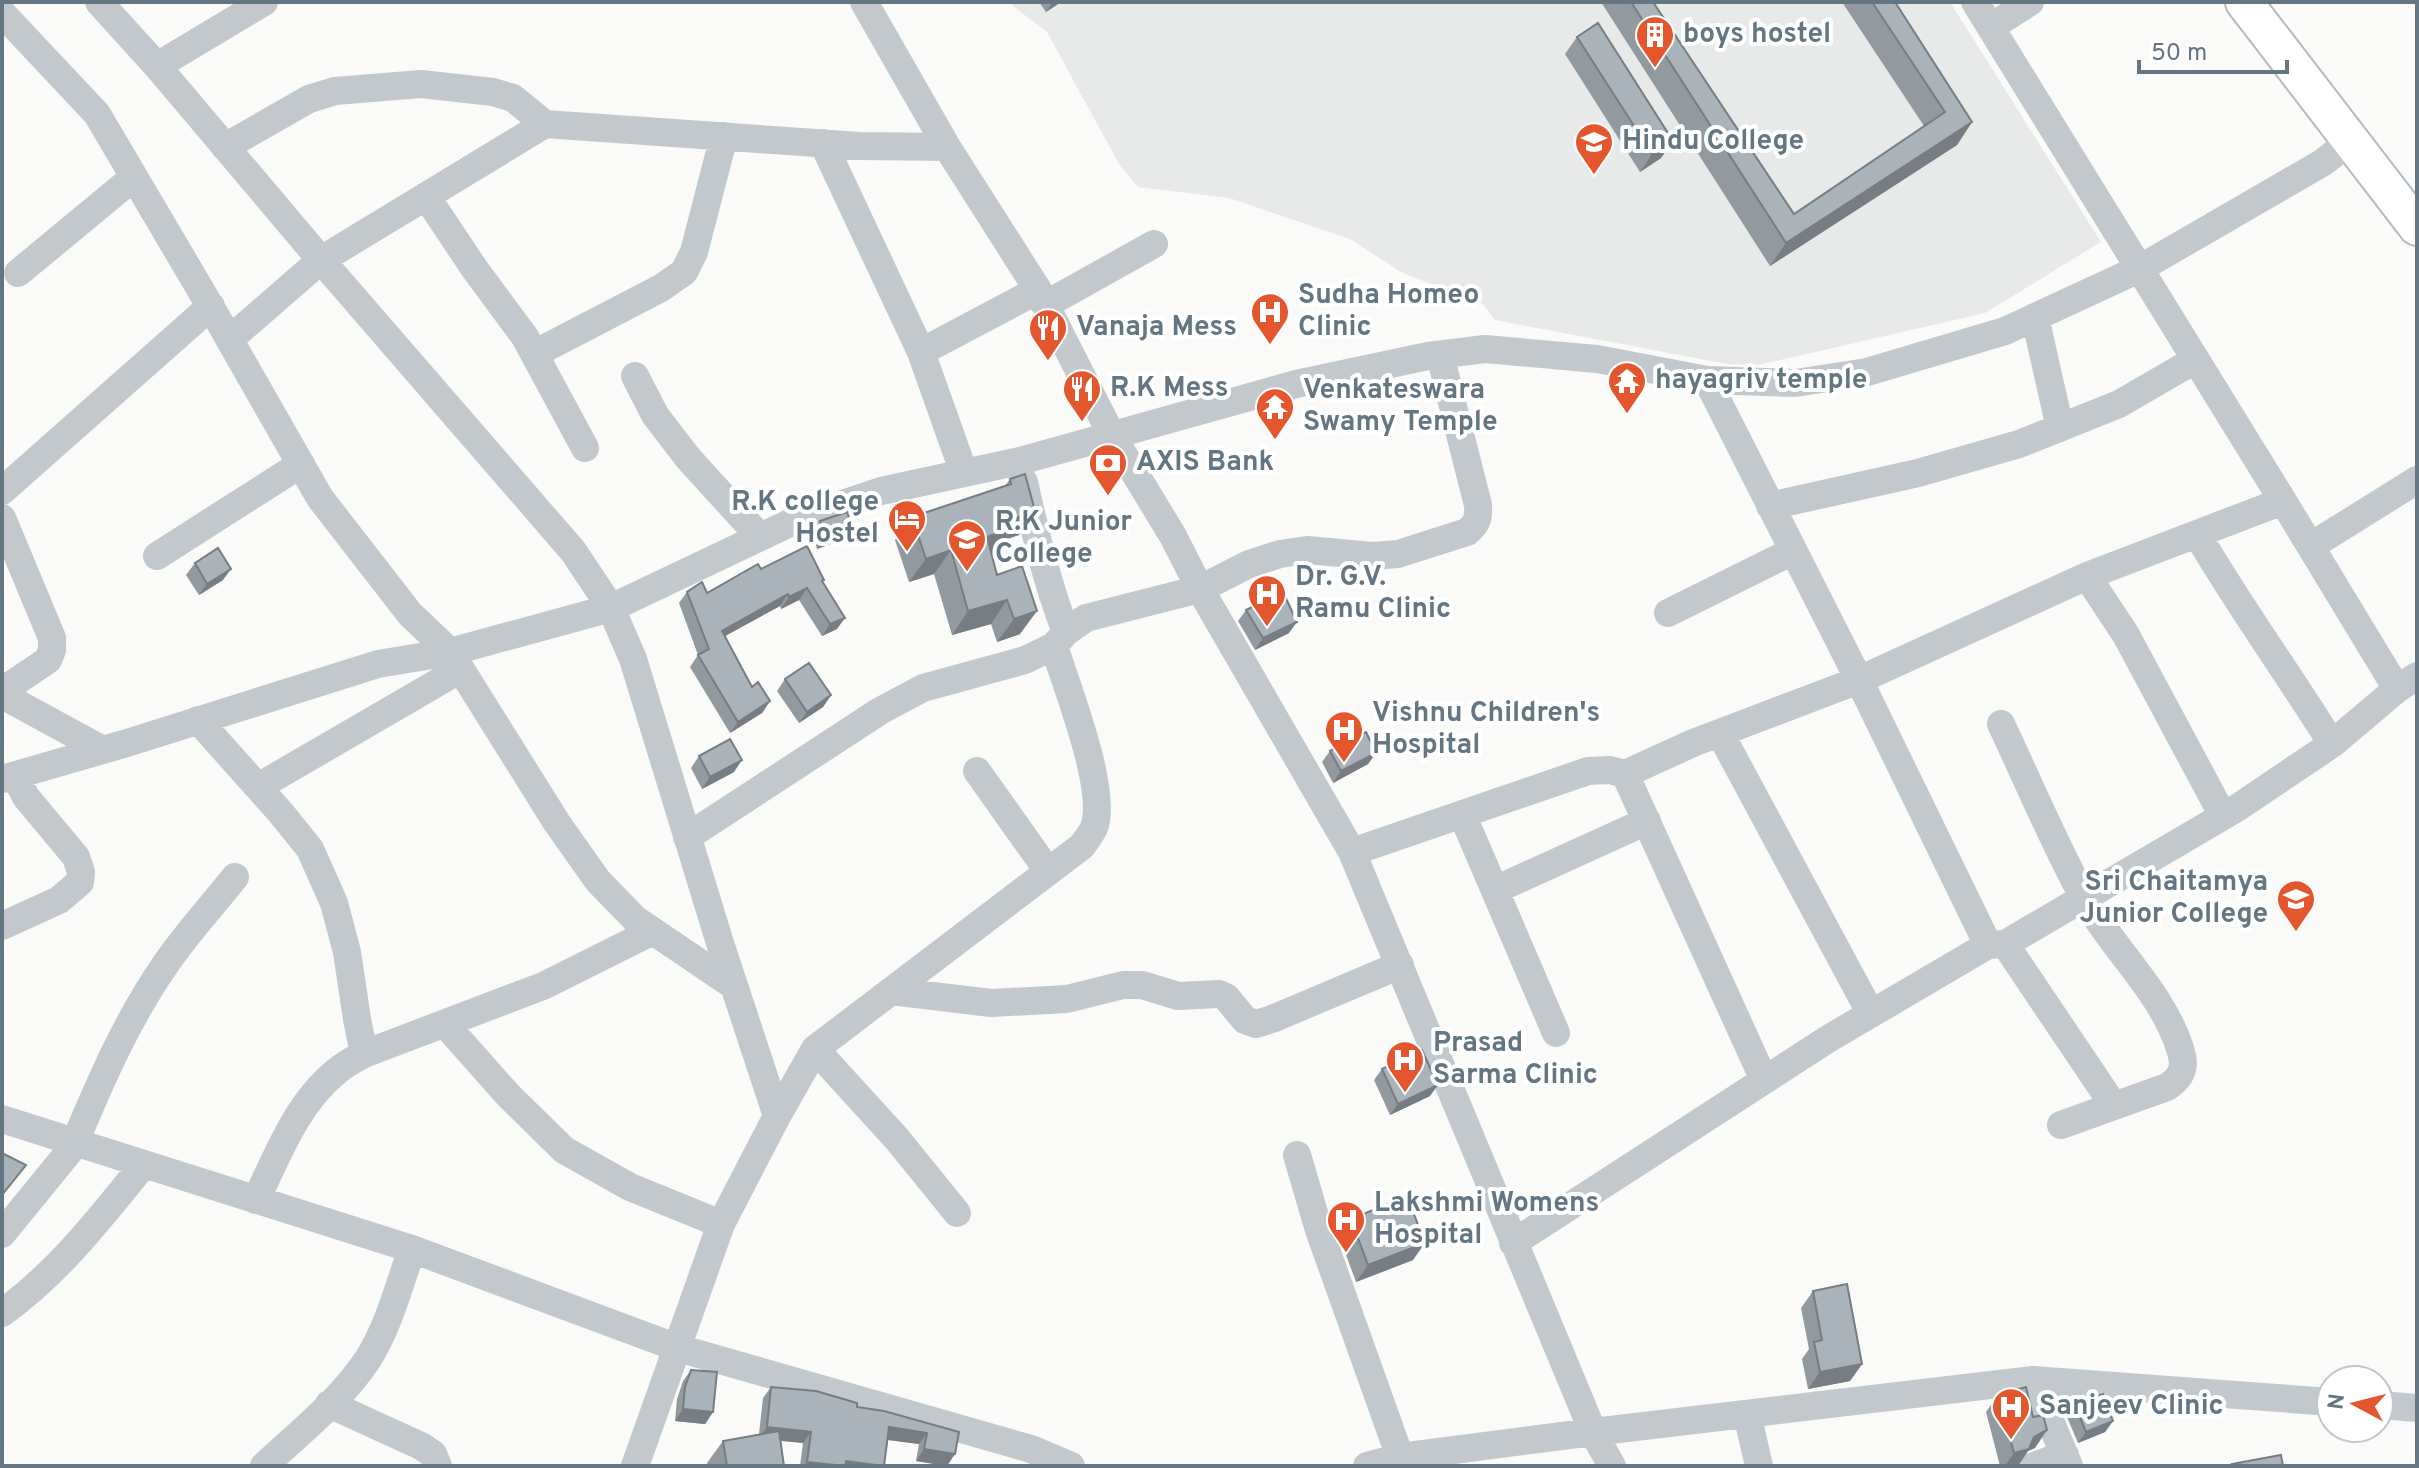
<svg xmlns="http://www.w3.org/2000/svg" width="2419" height="1468" viewBox="0 0 2419 1468" font-family="Overpass,sans-serif">
<style>
.built{fill:#e8e9e9}
.lines{fill:none;stroke-linecap:round;stroke-linejoin:round}
.major-casing{stroke:#b5babe;stroke-width:40}
.minor{stroke:#c3c8cc;stroke-width:28}
.major{stroke:#fff;stroke-width:36}
.wall{fill:#929a9f}
.shaded-wall{fill:#777d82}
.building{fill:#aab3b9;stroke:#777d82;stroke-width:2}
.labels{text-anchor:middle;dominant-baseline:central;stroke-width:8;stroke-linejoin:round;paint-order:stroke}
.poi-label{font-size:28px;font-weight:bold;fill:#657683;stroke:#fff;text-anchor:start}
</style>
<rect width="100%" height="100%" fill="#fafaf8"/>
<path class="built" d="M1008,2H1950L2101,242L1985,313L1758,365L1727,364L1495,320L1482,303L1456,288L1433,285L1401,272L1350,239L1229,198L1138,187L1119,164L1047,32Z"/>
<g class="lines">
<g class="major-casing">
<path id="major" d="M2244,2L2417,227"/>
</g>
<path class="minor" d="M99,2L157,66L321,260L573,551L611,608L633,659L720,943L777,1116L721,1224L635,1466
M864,2L947,147L1038,290L1111,434L1173,536L1200,589L1352,852L1593,1432L1612,1466
M1975,2L2283,501L2397,689
M2,13L97,114L216,316L320,498L410,614L450,652L557,823L598,881L635,919L734,986
M1991,27L2030,2
M157,66L264,2
M823,143L921,352L964,473
M225,147L309,99L335,91L421,84L493,92L513,98L545,124
M426,196L474,268L525,337L585,448
M18,273L134,177
M1045,305L1154,244
M2035,317L2060,428
M230,339L321,260L545,124L859,146L947,147
M921,352L1038,290
M534,354L661,288L684,272L694,252L724,136
M635,376L655,415L688,458L760,537
M1707,380L1859,680L1988,945
M1024,482C1035,533 1047,583 1066,632
M2,491L211,306
M1770,506L1918,473L2019,444L2119,404L2195,360
M2,518L52,638V650L48,660L2,691
M2197,534C2239,606 2288,673 2332,744
M2311,546L2417,480
M157,556L301,464
M2087,576L2126,635L2223,816
M1668,613L1793,551
M2,695L103,750
M198,720L281,813L310,849L334,903L347,952L357,1019L364,1054
M2001,724C2028,781 2053,841 2083,896C2112,949 2164,993 2181,1052C2186,1068 2181,1078 2167,1087L2061,1125
M1720,733L1871,1014
M977,771L1048,871
M1625,774L1693,743L1859,680L2087,576L2283,501
M2,779L127,743L378,664L450,652L611,608L798,519L881,491L1020,461L1296,384L1428,356L1485,349L1597,359L1707,380L1795,383L1867,372L2005,331L2139,269L2322,163L2350,142
M258,787L461,669
M1462,814L1556,1033
M687,837L880,711L923,688L1025,660L1054,646L1066,632L1086,618L1200,589L1249,564L1280,554L1307,550L1373,556L1398,554L1467,532C1477,524 1479,518 1478,505L1440,355
M1352,852L1588,771L1610,770L1625,774L1764,1080
M1495,890L1647,821
M2,926L59,900L80,882L81,872L76,857L26,797L15,776
M2005,944L2114,1106
M891,991L991,1003L1067,999L1123,985H1142L1178,996L1219,994L1226,997L1245,1020L1256,1024L1272,1019L1400,965
M445,1024L508,1095L564,1150L630,1187L721,1224
M815,1049L897,1139L957,1213
M777,1116L815,1049L1082,846C1086,840 1093,832 1095,825C1106,785 1067,688 1054,646
M2,1119L412,1249L678,1348L1031,1449L1071,1466
M75,1142C101,1080 127,1020 165,965C186,934 212,906 235,877
M1297,1155L1319,1230L1400,1457
M256,1200C278,1154 297,1103 337,1071C345,1064 355,1059 364,1054L543,986L653,931
M2,1234L77,1142
M1513,1243L1828,1039L1988,945L2005,944L2237,808L2332,744L2397,689L2417,676
M2,1313C58,1273 101,1217 144,1164
M2033,1380L2069,1466
M329,1404L421,1446L433,1454L438,1466
M2379,1405L2417,1408
M1747,1414L1759,1466
M264,1466C299,1433 341,1400 368,1359C389,1326 399,1285 412,1249
M1367,1466L1400,1457L1593,1432L2033,1380L2331,1402
M2034,1466L2065,1455"/>
<use href="#major" class="major"/>
</g>
<path class="wall" d="M1039,2H1061L1046,12Z
M1601,2H1653L1794,214L1924,126L1842,2H1895L1972,122L1957,145L1770,266Z
M1577,37L1673,141L1661,158L1640,172L1565,54Z
M1010,479L1035,511L1019,535L1001,541L994,553H991L997,575L1020,634L997,642L991,624L952,635L934,574L909,582L895,540L912,517L1005,486Z
M820,521L844,539L817,549L812,532Z
M195,563L223,580L199,595L186,575Z
M761,569L824,580L823,582L837,629L822,636L799,600L781,609L780,606L725,636L752,687L770,701L762,713L730,733L690,667L698,655L679,603L687,592L707,593Z
M1246,610L1289,633L1255,650L1238,621Z
M785,679L831,695L823,707L799,723L777,691Z
M1330,751L1376,753L1368,764L1333,783L1322,762Z
M699,756L734,772L702,789L691,768Z
M1382,1069L1430,1096L1390,1115L1374,1080Z
M1351,1219L1413,1260L1356,1282L1339,1236Z
M1813,1291L1862,1364L1850,1381L1808,1389L1802,1359L1809,1349L1801,1308Z
M691,1370L713,1412L705,1424L675,1421L677,1399L683,1381Z
M771,1387L857,1407L959,1432L947,1466L916,1461L919,1444L888,1440L884,1466H800L803,1443L780,1441L784,1466H708L707,1463L723,1441L759,1434L763,1398Z
M1998,1395L2035,1448L2028,1451L2018,1466H2000L1986,1412Z
M2075,1405L2113,1421L2105,1432L2078,1443L2067,1417Z"/>
<path class="shaded-wall" d="M1053,2H1061L1046,12Z
M1972,122L1957,145L1770,266L1786,243Z
M1673,141L1661,158L1640,172L1652,154Z
M1035,511L1019,535L1001,541L994,553L970,561L987,537L1007,521Z
M853,528L844,539L817,549L825,537Z
M951,550L934,574L909,582L926,559Z
M231,569L223,580L199,595L207,584Z
M807,588L799,600L781,609L789,597Z
M788,594L780,606L714,642L722,631Z
M1007,600L991,624L952,635L968,611Z
M1037,611L1020,634L997,642L1014,619Z
M845,618L837,629L822,636L830,624Z
M1297,622L1289,633L1255,650L1263,638Z
M831,695L823,707L799,723L807,712Z
M770,701L762,713L730,733L738,722Z
M1376,753L1368,764L1333,783L1341,771Z
M742,760L734,772L702,789L710,777Z
M1438,1085L1430,1096L1390,1115L1398,1104Z
M1425,1243L1413,1260L1356,1282L1368,1265Z
M1862,1364L1850,1381L1808,1389L1820,1372Z
M683,1409L713,1412L705,1424L675,1421Z
M2113,1421L2105,1432L2078,1443L2086,1432Z
M767,1427L811,1432L803,1443L759,1438Z
M889,1427L927,1433L919,1444L881,1439Z
M2047,1430L2035,1448L2028,1451L2018,1466H2005L2014,1453L2034,1437Z
M924,1449L955,1454L947,1466L916,1461Z
M846,1461L884,1466H842Z
M807,1462L841,1466H804Z"/>
<path class="building" d="M1631,2H1653L1794,214L1945,112L1872,2H1895L1972,122L1786,243Z
M1598,23L1673,141L1652,154L1577,37Z
M1025,474L1035,511L1007,521L1010,529L987,537L997,575L1022,566L1037,611L1014,619L1007,600L968,611L951,550L926,559L912,517L1011,484L1010,479Z
M847,512L853,528L825,537L820,521Z
M807,546L824,580L822,581L845,618L830,624L807,588L789,597L788,594L722,631L752,687L758,682L770,701L738,722L698,655L709,649L687,592L702,582L707,593L758,564L761,569Z
M218,548L231,569L207,584L195,563Z
M1283,592L1297,622L1263,638L1246,610Z
M809,663L831,695L807,712L785,679Z
M1366,732L1376,753L1341,771L1330,751Z
M730,739L742,760L710,777L699,756Z
M1422,1050L1438,1085L1398,1104L1382,1069Z
M2,1153L26,1165L2,1195Z
M1407,1196L1425,1243L1368,1265L1351,1219Z
M1847,1284L1862,1364L1820,1372L1814,1342L1822,1340L1813,1291Z
M691,1370L717,1372L713,1412L683,1409L685,1387Z
M771,1387L816,1391L857,1403V1407L884,1411L959,1432L955,1454L924,1449L927,1433L889,1427L884,1466L846,1461L845,1466L807,1462L811,1432L767,1427Z
M2026,1387L2033,1417L2043,1415L2047,1430L2034,1437L2029,1449L2014,1453L1998,1395Z
M2103,1394L2113,1421L2086,1432L2075,1405Z
M779,1431L784,1466H727L723,1441Z
M2281,1455L2283,1466H2233L2232,1464Z"/>
<defs>
<g id="building-pin" transform="scale(2)"><path d="M0 17L-7.5 6A9.5 9.5 0 1 1 7.5 6Z" fill="#e4572e" stroke="#fff"/><path d="M-4-6H4V6H1V3H-1V6H-4ZM-2.5-4.3h1.7v1.8h-1.7ZM.8-4.3h1.7v1.8H.8ZM-2.5-1h1.7V.8h-1.7ZM.8-1h1.7V.8H.8Z" fill="#fff"/></g>
<g id="university-pin" transform="scale(2)"><path d="M0 17L-7.5 6A9.5 9.5 0 1 1 7.5 6Z" fill="#e4572e" stroke="#fff"/><path d="M0-5L7-2L0 1L-7-2ZM-4 1L0 2.5L4 1V4Q0 6-4 4Z" fill="#fff"/></g>
<g id="hospital-pin" transform="scale(2)"><path d="M0 17L-7.5 6A9.5 9.5 0 1 1 7.5 6Z" fill="#e4572e" stroke="#fff"/><path d="M-5-5h3v3.5h4V-5h3V5h-3V1.5h-4V5h-3Z" fill="#fff"/></g>
<g id="restaurant-pin" transform="scale(2)"><path d="M0 17L-7.5 6A9.5 9.5 0 1 1 7.5 6Z" fill="#e4572e" stroke="#fff"/><path d="M-5-6h1v4h1v-4h1v4h1v-4h1v5L-1.5 .5V6h-2V.5L-5-1ZM5-6V6H3V1.5H1.5Q1.5-4 5-6Z" fill="#fff"/></g>
<g id="temple-pin" transform="scale(2)"><path d="M0 17L-7.5 6A9.5 9.5 0 1 1 7.5 6Z" fill="#e4572e" stroke="#fff"/><path d="M0-6L5-2H3V0L6.5 2.5H4V6H1.5V3h-3V6H-4V2.5H-6.5L-3 0V-2H-5Z" fill="#fff"/></g>
<g id="bank-pin" transform="scale(2)"><path d="M0 17L-7.5 6A9.5 9.5 0 1 1 7.5 6Z" fill="#e4572e" stroke="#fff"/><path d="M-6-4H6V4H-6ZM0-2.3a2.3 2.3 0 1 0 0 4.6a2.3 2.3 0 1 0 0-4.6Z" fill="#fff"/></g>
<g id="hotel-pin" transform="scale(2)"><path d="M0 17L-7.5 6A9.5 9.5 0 1 1 7.5 6Z" fill="#e4572e" stroke="#fff"/><path d="M-6-4.5h1.5V1H6V5H4.5V3h-9V5H-6ZM-4 0a1.8 1.8 0 1 1 3.6 0ZM.5 0V-2.5h3Q6-2.5 6 0Z" fill="#fff"/></g>
</defs>
<g fill-rule="evenodd">
<use href="#building-pin" x="1655" y="35"/>
<use href="#university-pin" x="1594" y="142"/>
<use href="#hospital-pin" x="1270" y="312"/>
<use href="#restaurant-pin" x="1048" y="328"/>
<use href="#temple-pin" x="1627" y="381"/>
<use href="#restaurant-pin" x="1082" y="389"/>
<use href="#temple-pin" x="1275" y="407"/>
<use href="#bank-pin" x="1108" y="463"/>
<use href="#hotel-pin" x="907" y="519"/>
<use href="#university-pin" x="967" y="539"/>
<use href="#hospital-pin" x="1267" y="594"/>
<use href="#hospital-pin" x="1344" y="730"/>
<use href="#university-pin" x="2296" y="899"/>
<use href="#hospital-pin" x="1405" y="1060"/>
<use href="#hospital-pin" x="1346" y="1220"/>
<use href="#hospital-pin" x="2011" y="1407"/>
</g>
<g class="labels">
<g class="poi-label">
<text x="1683" y="35">boys hostel</text>
<text x="1622" y="142">Hindu College</text>
<text x="1298" y="296">Sudha Homeo<tspan x="1298" dy="32">Clinic</tspan></text>
<text x="1076" y="328">Vanaja Mess</text>
<text x="1655" y="381">hayagriv temple</text>
<text x="1110" y="389">R.K Mess</text>
<text x="1303" y="391">Venkateswara<tspan x="1303" dy="32">Swamy Temple</tspan></text>
<text x="1136" y="463">AXIS Bank</text>
<text x="879" y="503" text-anchor="end">R.K college<tspan x="879" dy="32">Hostel</tspan></text>
<text x="995" y="523">R.K Junior<tspan x="995" dy="32">College</tspan></text>
<text x="1295" y="578">Dr. G.V.<tspan x="1295" dy="32">Ramu Clinic</tspan></text>
<text x="1372" y="714">Vishnu Children's<tspan x="1372" dy="32">Hospital</tspan></text>
<text x="2268" y="883" text-anchor="end">Sri Chaitamya<tspan x="2268" dy="32">Junior College</tspan></text>
<text x="1433" y="1044">Prasad<tspan x="1433" dy="32">Sarma Clinic</tspan></text>
<text x="1374" y="1204">Lakshmi Womens<tspan x="1374" dy="32">Hospital</tspan></text>
<text x="2039" y="1407">Sanjeev Clinic</text>
</g>
</g>
<rect width="2419" height="1468" fill="none" stroke="#657683" stroke-width="8"/>
<g transform="translate(2355 1404) rotate(277)"><circle r="38" fill="#ffffff" stroke="#c1c8cd" stroke-width="2"/>
<path d="M0-6L14 30L0 20L-14 30Z" fill="#e4572e"/>
<text y="-12" font-size="22" font-weight="bold" text-anchor="middle" fill="#657683">N</text>
</g>
<path d="M2139 60v12h148v-12" fill="none" stroke="#657683" stroke-width="4"/>
<text x="2151" y="60" font-size="24" fill="#657683" stroke="#ffffff" stroke-width="6" paint-order="stroke">50 m</text>
</svg>
